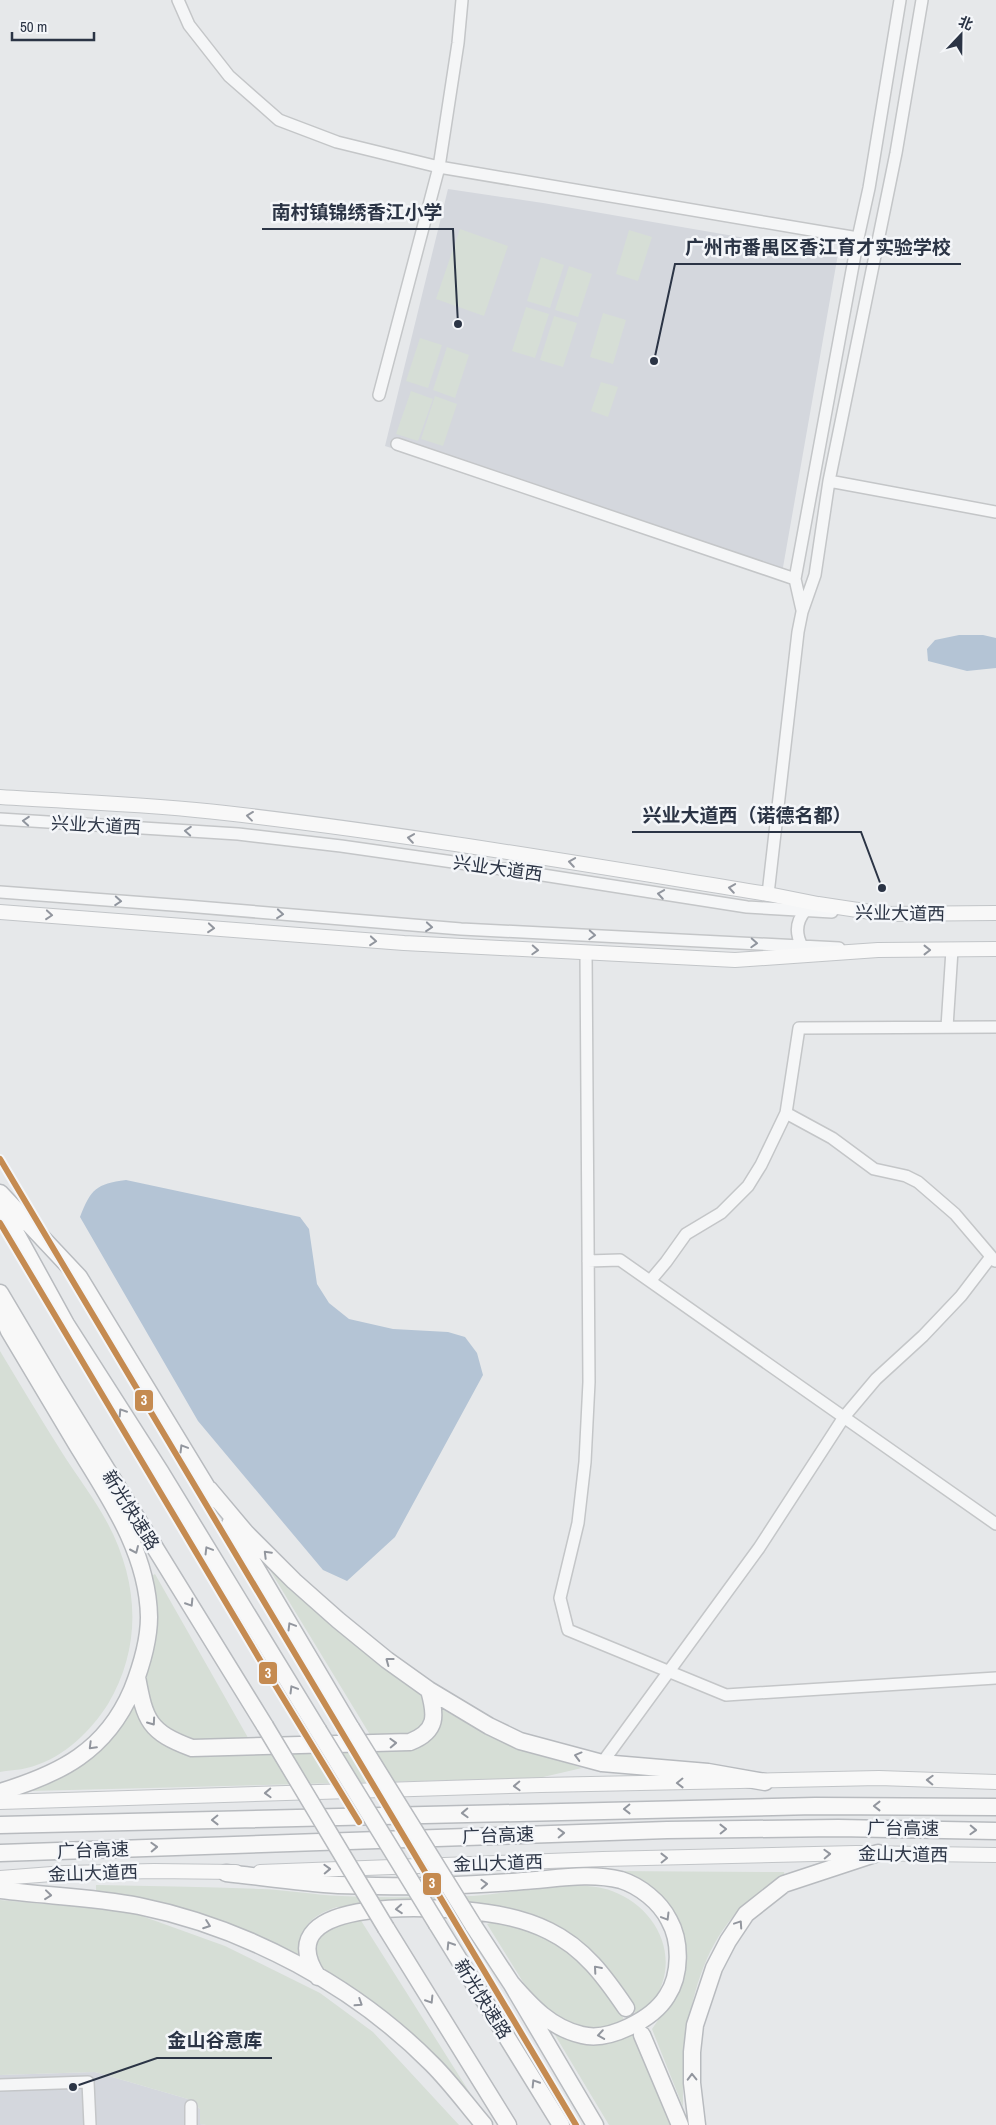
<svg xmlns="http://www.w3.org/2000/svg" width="996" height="2125" viewBox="0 0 996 2125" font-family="'Archivo Narrow','Noto Sans SC',sans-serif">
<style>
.built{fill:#d4d7dd}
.green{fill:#d6ded6}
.water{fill:#b4c4d5}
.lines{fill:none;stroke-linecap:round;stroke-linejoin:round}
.minor-casing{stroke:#c4c6c8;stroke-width:14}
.major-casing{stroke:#c2c5c8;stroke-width:16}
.highway-casing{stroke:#b8bbbf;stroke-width:19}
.minor{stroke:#f5f6f7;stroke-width:11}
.major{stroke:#f8f8f8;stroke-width:14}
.highway{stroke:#f8f8f8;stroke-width:16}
.highway-bridge-casing{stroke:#b8bbbf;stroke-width:19;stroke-linecap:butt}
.highway-bridge{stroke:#f8f8f8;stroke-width:16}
.metro-1-casing{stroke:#f4f6f9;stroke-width:10}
.metro-1{stroke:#c58b51;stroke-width:6}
.oneway{stroke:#92969e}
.oneway2{stroke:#90959e}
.labels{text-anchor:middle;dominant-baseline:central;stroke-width:5;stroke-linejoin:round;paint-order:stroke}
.street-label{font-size:18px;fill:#2b3445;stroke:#f4f6f9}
.leader{fill:none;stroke:#2b3445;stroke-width:2}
.callout-dot{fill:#2b3445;stroke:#f4f6f9;stroke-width:2}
.callout-label{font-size:19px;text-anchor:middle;font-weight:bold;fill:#2b3445;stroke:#f4f6f9;stroke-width:5;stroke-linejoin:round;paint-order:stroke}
.line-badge{stroke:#f4f6f9;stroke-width:2}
.badge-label{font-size:14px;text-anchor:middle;font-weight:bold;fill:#fff}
</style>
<rect width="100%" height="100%" fill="#e6e8ea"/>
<path class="built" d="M448,189L543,203L838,254L782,573L385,446Z
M95,2072L188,2099L200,2109V2124L206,2125H0V2075Z"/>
<path class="green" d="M460,229L508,246L484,316L436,299Z
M629,230L652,237L638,281L616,274Z
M541,257L564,265L550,308L527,301Z
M569,266L592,274L578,317L555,310Z
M526,307L549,314L535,358L512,351Z
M603,313L626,320L613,364L590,357Z
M554,316L577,323L563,367L540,360Z
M420,338L442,345L428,388L406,381Z
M447,347L469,355L455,398L433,390Z
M601,382L618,387L608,417L591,411Z
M411,391L433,399L418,441L396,434Z
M435,396L457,404L443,446L421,439Z
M0,1351C20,1384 40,1418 61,1451C76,1475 95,1499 108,1524C139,1583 142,1647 108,1704C91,1731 64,1757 34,1766C23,1770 11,1770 0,1772Z
M265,1562L419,1693L428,1705L423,1728L412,1736L372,1738Z
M155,1574L251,1743C232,1743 199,1745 182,1739C168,1734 151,1719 148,1704C140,1669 148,1614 150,1577Z
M135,1701L158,1740L419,1747L440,1725L442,1709L487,1735L519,1748L582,1768L539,1778L31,1791L72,1772L91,1757Z
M608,1871L784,1872L785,1877C769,1886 752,1896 739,1910C691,1960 682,2041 683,2107L652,2029L669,2004L680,1968L660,1912Z
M96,1885C151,1886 207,1887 262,1889C288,1890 315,1895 341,1896C385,1898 429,1897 473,1896C512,1894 575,1877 612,1891C658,1908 683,1960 652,2003C648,2008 642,2012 637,2016L615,1981L594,1954L553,1924L513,1909L481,1906L337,1907C307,1917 299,1929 300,1960L96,1894Z
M0,1900L128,1911L225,1946L320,1993L373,2032L459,2125H206L200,2124V2109L188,2099L95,2072L0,2075Z
M360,1919L470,2093L465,2097L324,1973L313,1950C323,1925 336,1926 360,1919Z
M497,1921L537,1931L575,1955L611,1995L626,2023L603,2029L581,2028L560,2020L536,2003L487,1924Z
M552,2030C586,2040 598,2048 634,2034L666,2101L674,2125H609Z"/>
<path class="water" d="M959,635H983L996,638V668L967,671L928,661L927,649L935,640Z
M126,1180L300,1217L309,1229L317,1284L329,1303L349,1319L393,1329L448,1332L465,1337L477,1353L483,1375L395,1537L347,1581L323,1570L198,1421L80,1217C91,1189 96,1184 126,1180Z"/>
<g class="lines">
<g class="minor-casing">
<path id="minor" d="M178,0L189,25L229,76L279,120L337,142L439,167L858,238L869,188L900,0
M379,395L439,167L458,43L462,0
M397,444L795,579
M829,481L996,512
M802,610L795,579L858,238
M0,819L238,834L341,846L530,873L747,907L832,912
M0,892L186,906L461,929L839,948
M768,894L798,632L802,612L815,575L829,481L896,153L922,0
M802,946C795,933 796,921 806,910
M586,952L589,1382L585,1462L578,1523L560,1598L568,1630L726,1695L996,1678
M947,1027L952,950
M786,1113L799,1028L996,1027
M588,1261L620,1260L996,1524
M650,1281L666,1262L686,1234L721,1213L748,1186L761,1165L786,1113L832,1138L874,1169L906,1176L918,1182L955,1214L995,1261
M602,1763L759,1548L844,1417L876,1379L923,1336L961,1296L990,1258
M0,2085L88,2082L90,2125
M191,2125V2106"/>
</g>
<g class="major-casing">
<path id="major" d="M0,797C75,802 151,804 225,813C407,834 588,865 768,894L818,904L884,914L996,913
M0,912L404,943L735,960L878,950L996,949
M0,1802L541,1785L879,1778L996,1782
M260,1872L603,1859L856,1853L996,1855
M0,1878L65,1873L154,1871L236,1872"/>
</g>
<g class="highway-casing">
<path id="highway" d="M0,1193L79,1277L214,1499
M0,1204L66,1324L160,1471L318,1730
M0,1293L54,1384L265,1726
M0,1309L9,1331C32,1369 54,1407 77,1445C109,1497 148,1553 149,1617C149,1641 141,1667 132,1690C106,1751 60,1774 0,1792
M209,1489L246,1533L294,1581L338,1620L387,1660L429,1690L489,1726L520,1741L602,1763L708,1772L765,1782
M230,1524L351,1728
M137,1677C145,1721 149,1732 192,1748L410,1742C438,1731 436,1715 429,1690
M0,1825L815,1806L996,1807
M0,1853L667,1830L838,1828L996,1831
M226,1873C263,1877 301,1883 338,1885C369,1886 401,1887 433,1886C463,1885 493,1884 523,1881C555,1879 589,1872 621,1880C640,1886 660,1902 669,1920C681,1941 681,1975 667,1996C653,2019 609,2042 582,2035C551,2028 531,2006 511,1983
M0,1890C46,1896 93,1897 139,1906C247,1928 355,1986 432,2064C451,2083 467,2105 484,2125
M437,1924L561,2125
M473,1925L511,1983L595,2125
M386,1928L508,2125
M318,1977C261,1892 449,1907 487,1913C509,1916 529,1921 549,1931C584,1948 605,1977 626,2008
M642,2035L680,2125
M697,2125L692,2083V2052L695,2025L714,1968L728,1941L746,1914L784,1884L878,1853"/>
</g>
<use href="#minor" class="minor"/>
<use href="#major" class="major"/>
<use href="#highway" class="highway"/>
<g class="highway-bridge-casing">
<path id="highway-bridge" d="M265,1726L386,1928
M351,1728L473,1925
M318,1730L437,1924"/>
</g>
<use href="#highway-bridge" class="highway-bridge"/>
<g class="metro-1-casing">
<path id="metro-1" d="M0,1159L576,2125
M0,1223L269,1675L359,1822"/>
</g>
<use href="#metro-1" class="metro-1"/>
</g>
<defs><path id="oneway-chevron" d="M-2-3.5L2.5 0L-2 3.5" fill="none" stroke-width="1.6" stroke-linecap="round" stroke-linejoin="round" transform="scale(1.25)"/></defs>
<g class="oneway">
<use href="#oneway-chevron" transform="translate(250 816) rotate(-173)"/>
<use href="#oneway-chevron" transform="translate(411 838) rotate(-172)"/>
<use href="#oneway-chevron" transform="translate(572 862) rotate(-171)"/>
<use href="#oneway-chevron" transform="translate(732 888) rotate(-171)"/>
<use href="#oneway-chevron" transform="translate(49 915) rotate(5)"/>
<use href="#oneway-chevron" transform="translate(211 928) rotate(5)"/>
<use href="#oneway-chevron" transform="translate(373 941) rotate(5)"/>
<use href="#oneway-chevron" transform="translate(535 950) rotate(3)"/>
<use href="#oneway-chevron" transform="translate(927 950)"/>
<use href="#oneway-chevron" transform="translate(122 1412) rotate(-123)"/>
<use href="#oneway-chevron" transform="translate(183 1448) rotate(-121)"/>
<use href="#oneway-chevron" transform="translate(135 1550) rotate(66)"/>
<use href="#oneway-chevron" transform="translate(208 1550) rotate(-121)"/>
<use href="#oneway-chevron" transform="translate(267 1554) rotate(-135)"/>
<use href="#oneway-chevron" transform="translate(190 1603) rotate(58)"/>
<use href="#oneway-chevron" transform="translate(291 1626) rotate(-121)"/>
<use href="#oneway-chevron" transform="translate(389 1661) rotate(-143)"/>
<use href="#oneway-chevron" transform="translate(293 1689) rotate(-121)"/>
<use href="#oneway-chevron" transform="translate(152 1722) rotate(55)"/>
<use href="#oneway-chevron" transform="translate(393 1743) rotate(-2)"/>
<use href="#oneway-chevron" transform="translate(92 1746) rotate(135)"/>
<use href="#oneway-chevron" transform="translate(578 1756) rotate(-165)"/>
<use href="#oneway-chevron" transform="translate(930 1780) rotate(-178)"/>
<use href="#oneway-chevron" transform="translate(680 1783) rotate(179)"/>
<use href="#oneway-chevron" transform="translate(517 1786) rotate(178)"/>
<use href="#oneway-chevron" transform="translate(268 1793) rotate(178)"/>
<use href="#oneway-chevron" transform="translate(877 1806) rotate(-180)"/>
<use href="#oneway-chevron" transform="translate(627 1809) rotate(179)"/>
<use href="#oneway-chevron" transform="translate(465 1813) rotate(178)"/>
<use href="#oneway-chevron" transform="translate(215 1820) rotate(179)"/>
<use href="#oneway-chevron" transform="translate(723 1829) rotate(-1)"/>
<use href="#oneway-chevron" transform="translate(973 1830) rotate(2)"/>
<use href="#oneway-chevron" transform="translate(561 1833) rotate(-2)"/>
<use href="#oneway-chevron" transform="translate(154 1847) rotate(-2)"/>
<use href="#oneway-chevron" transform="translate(827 1854) rotate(-2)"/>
<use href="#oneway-chevron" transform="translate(664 1858) rotate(-1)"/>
<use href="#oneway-chevron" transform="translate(327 1869) rotate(-2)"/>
<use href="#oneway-chevron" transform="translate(484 1884) rotate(-2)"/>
<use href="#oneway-chevron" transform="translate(48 1895) rotate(6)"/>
<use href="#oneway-chevron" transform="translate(399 1909) rotate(176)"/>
<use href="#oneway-chevron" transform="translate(666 1917) rotate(59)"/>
<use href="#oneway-chevron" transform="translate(739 1924) rotate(-56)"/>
<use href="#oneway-chevron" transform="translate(207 1925) rotate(20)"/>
<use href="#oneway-chevron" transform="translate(450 1945) rotate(-122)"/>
<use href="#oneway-chevron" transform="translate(597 1969) rotate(-131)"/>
<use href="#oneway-chevron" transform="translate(430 2000) rotate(58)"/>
<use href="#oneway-chevron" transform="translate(359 2003) rotate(33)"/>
<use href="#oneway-chevron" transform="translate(601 2035) rotate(171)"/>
<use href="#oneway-chevron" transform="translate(692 2077) rotate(-91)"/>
<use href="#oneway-chevron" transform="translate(535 2083) rotate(-122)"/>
</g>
<g class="oneway2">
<use href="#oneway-chevron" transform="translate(26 821) rotate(-176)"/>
<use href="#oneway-chevron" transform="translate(188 831) rotate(-176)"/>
<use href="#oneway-chevron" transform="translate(661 894) rotate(-171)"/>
<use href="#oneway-chevron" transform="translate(118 901) rotate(4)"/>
<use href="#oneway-chevron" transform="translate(280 914) rotate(5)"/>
<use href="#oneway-chevron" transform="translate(429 927) rotate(5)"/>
<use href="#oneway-chevron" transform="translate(592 935) rotate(3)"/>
<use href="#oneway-chevron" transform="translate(754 943) rotate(3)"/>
</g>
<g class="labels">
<g class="street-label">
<text transform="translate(96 825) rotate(3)">兴业大道西</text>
<text transform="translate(498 868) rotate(8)">兴业大道西</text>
<text transform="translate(900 913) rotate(1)">兴业大道西</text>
<text transform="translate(131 1510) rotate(58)">新光快速路</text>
<text transform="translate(903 1828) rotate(1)">广台高速</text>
<text transform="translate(498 1835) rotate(-2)">广台高速</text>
<text transform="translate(93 1850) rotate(-2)">广台高速</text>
<text transform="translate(903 1854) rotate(1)">金山大道西</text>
<text transform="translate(498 1863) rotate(-2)">金山大道西</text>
<text transform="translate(93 1873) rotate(-2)">金山大道西</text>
<text transform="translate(483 1999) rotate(58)">新光快速路</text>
</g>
</g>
<path class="leader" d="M458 324L453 229H262M654 361L675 264H961M882 888L861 832H632M73 2087L157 2058H272"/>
<g class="callout-dot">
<circle cx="458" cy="324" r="5"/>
<circle cx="654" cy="361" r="5"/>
<circle cx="882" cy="888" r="5"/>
<circle cx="73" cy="2087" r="5"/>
</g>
<g class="callout-label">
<text x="357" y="219">南村镇锦绣香江小学</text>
<text x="818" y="254">广州市番禺区香江育才实验学校</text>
<text x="747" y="822">兴业大道西（诺德名都）</text>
<text x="215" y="2047">金山谷意库</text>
</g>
<g class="line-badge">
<rect x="134" y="1389" width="20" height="23" rx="5" fill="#c58b51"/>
<rect x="258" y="1661" width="20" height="24" rx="5" fill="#c58b51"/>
<rect x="422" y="1872" width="20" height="24" rx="5" fill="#c58b51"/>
</g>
<g class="badge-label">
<text x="144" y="1405">3</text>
<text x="268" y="1678">3</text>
<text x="432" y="1888">3</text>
</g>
<g transform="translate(961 35) rotate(22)" stroke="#f4f6f9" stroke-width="4" paint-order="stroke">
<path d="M0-4L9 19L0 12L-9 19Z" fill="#2b3445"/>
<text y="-8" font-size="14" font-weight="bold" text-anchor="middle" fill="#2b3445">北</text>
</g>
<path d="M12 32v8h82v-8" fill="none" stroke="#2b3445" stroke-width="2.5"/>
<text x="20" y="32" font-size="15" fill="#2b3445" stroke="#f4f6f9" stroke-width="4" paint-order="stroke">50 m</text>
</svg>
